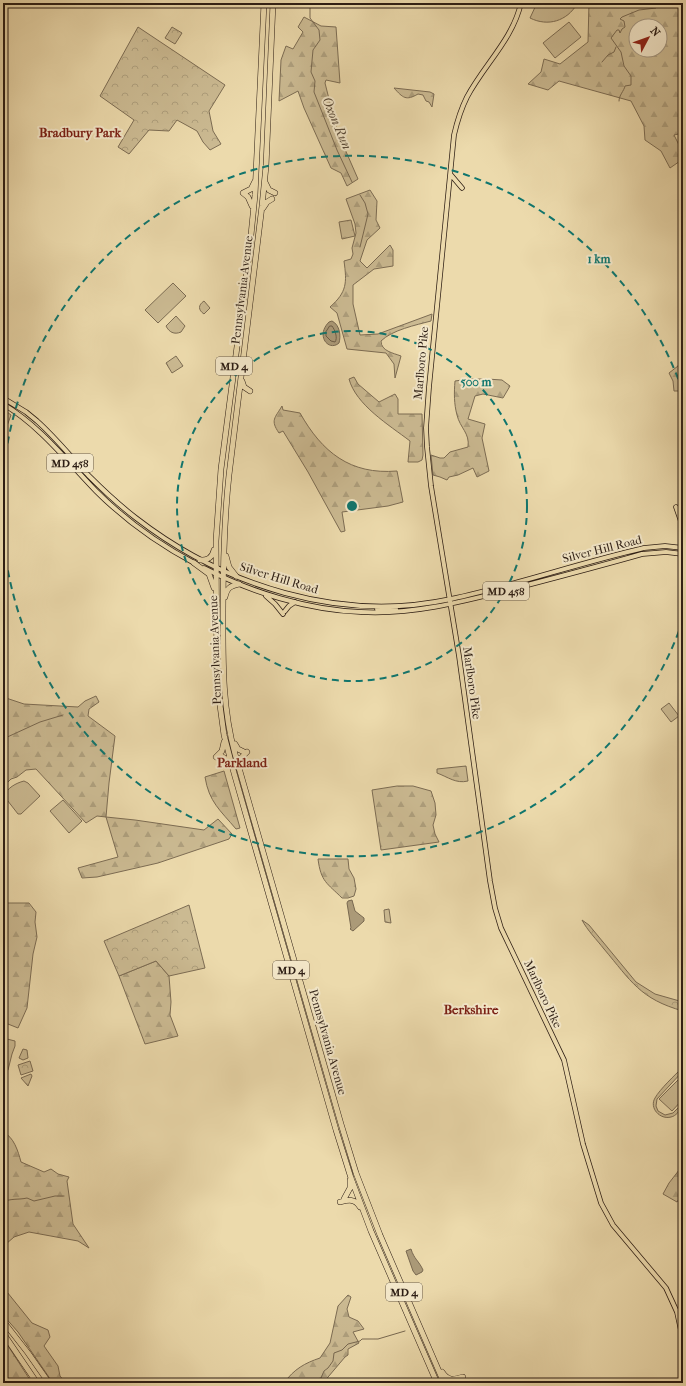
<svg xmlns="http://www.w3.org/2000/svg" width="686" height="1386" viewBox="0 0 686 1386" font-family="'IM FELL French Canon',serif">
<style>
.forest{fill:url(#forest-firs);stroke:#7c6c53;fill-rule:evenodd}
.park{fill:url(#park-crowns);stroke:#7c6c53}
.pitch{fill:#cbba92;stroke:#7c6c53}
.water{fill:#ab9a78;stroke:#786850}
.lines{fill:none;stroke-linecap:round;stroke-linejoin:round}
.shore{stroke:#6c5c46;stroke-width:1}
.stream{stroke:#786850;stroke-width:1}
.major-casing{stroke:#2c1d14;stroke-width:5.5}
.highway-casing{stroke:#2c1d14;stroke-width:6}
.major{stroke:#ecdaac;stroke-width:4}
.highway{stroke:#ecdaac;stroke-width:5}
.ring{fill:none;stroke:#0f766e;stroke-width:2;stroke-dasharray:7 5}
.labels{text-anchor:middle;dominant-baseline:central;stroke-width:4;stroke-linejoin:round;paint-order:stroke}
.shield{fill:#f3e7c9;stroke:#685a4a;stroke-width:1}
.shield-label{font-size:11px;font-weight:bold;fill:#2c1d14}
.street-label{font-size:12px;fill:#2c1d14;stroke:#f3e7c9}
.water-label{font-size:13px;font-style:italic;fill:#584937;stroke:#f3e7c9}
.neighbourhood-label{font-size:13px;font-weight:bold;fill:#7a1f14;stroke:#f3e7c9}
.centre{fill:#0f766e;stroke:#f3e7c9;stroke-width:2}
.ring-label{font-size:12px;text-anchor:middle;font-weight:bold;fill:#0f766e;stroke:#f3e7c9;stroke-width:4;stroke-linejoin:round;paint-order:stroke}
</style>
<defs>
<pattern id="forest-firs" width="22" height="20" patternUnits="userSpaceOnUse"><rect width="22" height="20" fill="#cbba92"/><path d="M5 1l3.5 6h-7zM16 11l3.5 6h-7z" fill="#ae9f7d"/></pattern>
<pattern id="park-crowns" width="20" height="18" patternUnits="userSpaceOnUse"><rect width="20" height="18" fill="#cbba92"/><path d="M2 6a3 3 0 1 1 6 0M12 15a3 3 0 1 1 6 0" fill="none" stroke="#ae9f7d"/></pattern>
</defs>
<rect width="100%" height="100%" fill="#ecdaac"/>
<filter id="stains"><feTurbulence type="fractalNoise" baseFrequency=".005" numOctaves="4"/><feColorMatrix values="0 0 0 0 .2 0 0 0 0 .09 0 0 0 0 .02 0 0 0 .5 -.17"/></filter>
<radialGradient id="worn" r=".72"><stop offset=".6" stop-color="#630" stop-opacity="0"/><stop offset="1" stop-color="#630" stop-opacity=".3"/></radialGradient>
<path class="forest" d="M589,3H683V133L674,135L683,153V159L670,168L661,151L645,140L644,126L631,101L559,81L548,90L528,84L541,72L544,59L560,64L588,42ZM636,26H660V50H636Z
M304,17L321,26L336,27L340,83L326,80L325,83L337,131L358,179L347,186L341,173L331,168L304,108L298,91L279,101L281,60L286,46L293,49L303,32L298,27Z
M394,88L430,92L434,94L432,107L429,102L426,101L423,95L418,94C406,101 403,98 394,88Z
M370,190L377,201L376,220L380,228L367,240L360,261L367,268L390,245L393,250V266L374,269L353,285V304L360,335L378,334L432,314L431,321C416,325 392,330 381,341C381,351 393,353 401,356L395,378L394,364L386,353L347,349L337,313L330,307C347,292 347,283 344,261L351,259L353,254L352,248L356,233L355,224L346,199Z
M683,355V384L679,391H674L673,381L669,373L678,366Z
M354,377L358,384L379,402L395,394L398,399V414H422L423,455L422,460L418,462H408L410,441C389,425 356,405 349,379Z
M469,379H487L502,380L510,386L503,398L483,394L475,396L468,419L485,424L482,438L489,471L477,477L473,468L458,475L449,477L447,480L440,477L433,475L431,455L440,458H444L450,452L468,447C470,433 460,428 457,415C454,404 454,393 455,381Z
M282,406L283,410L300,413C322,452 350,475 397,471L403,502L388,506L342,512L345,531L341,532L308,472L283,431L279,433C270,420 275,418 282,406Z
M7,412L11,415L3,437V420Z
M96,696L99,702L89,709L88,716L115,736L109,783L106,817L135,820L204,830L218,819L232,834L229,839L158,863L97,877L82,878L78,868L118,857L106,817L97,816L86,823L36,769L26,770L17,777L11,779L3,787V697L24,704L78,707L85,701Z
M466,766L468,781C456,784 448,777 437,773V769Z
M224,771L240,828L236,829C220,810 209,802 205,777Z
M397,786H413L431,791L435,803L436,815L433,825L435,834L439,842L381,850L372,790Z
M318,859H348L349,869L354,878L356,889L354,896L348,898H342C327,883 321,882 318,859Z
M3,903H29L36,912L35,922L37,937L33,954L27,1008L18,1028L8,1024L3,1023Z
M156,961L169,976L171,1002L170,1015L178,1036L145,1044L119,976Z
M3,1038L15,1041V1046L12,1054L8,1070L3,1076Z
M3,1132C14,1137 18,1151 21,1162L44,1172L51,1169L58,1174L69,1177L67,1181L73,1224L89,1248L78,1241L29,1232L14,1237L6,1244L3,1260Z
M683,1165V1192L677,1202L663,1194L669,1183Z
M3,1287L32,1323L48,1330L50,1337L44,1346L58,1366L60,1376L66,1383H53L18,1332L3,1315Z
M348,1295L351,1297L347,1309L349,1317L358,1321L364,1329L353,1332L359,1343L348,1349V1355L345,1357L323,1383H284C294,1369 305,1363 320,1358L330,1343L338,1306Z
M3,1338L32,1383H3Z"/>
<path class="park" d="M138,27L225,85L209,111L213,131L221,144L210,150L203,142L197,131L177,120L169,131L149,130L129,154L118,147L134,120L100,96Z
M172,27L182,33L175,44L165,38Z
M351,220L355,236L342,239L339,222Z
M176,356L183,366L172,373L166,363Z
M189,905L205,968L169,976L156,961L119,976L104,941Z
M389,909L391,923L385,922L384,910Z
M582,920L589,925L636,982L655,994L683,1002V1011C640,999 631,981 604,949C597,940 587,930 582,920Z
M23,1049L27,1050L28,1058L23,1060L19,1058Z
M30,1061L33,1071L21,1075L18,1065Z
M31,1074L32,1076L28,1086L21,1078Z"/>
<path class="pitch" d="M537,3H575L577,4C567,21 548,27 530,18Z
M569,22L581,37L555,58L543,43Z
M173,283L186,296L158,323L145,310Z
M204,301L210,308L204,314C198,310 198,305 204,301Z
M176,316L185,326L181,332C174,335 169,332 166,326Z
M669,703L679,716L671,722L661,709Z
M24,781L28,783L40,796L21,814H18L4,796C7,788 16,783 24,781Z
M63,800L82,821L69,833L50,811Z
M683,1067V1071L657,1099L656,1106L658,1111L665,1115L673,1113L683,1103V1107C679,1111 676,1116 671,1117C660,1120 649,1108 655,1098C660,1089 675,1075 683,1067Z
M683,1075V1099L672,1111L659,1099Z"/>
<path class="water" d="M332,321C340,325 341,336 339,343C329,352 315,336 329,322Z
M352,900L355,911L364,918V921L353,931L350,929L351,928L347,903L348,901Z
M411,1249C414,1259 419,1261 423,1270L422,1272L416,1275L413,1271L406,1251Z"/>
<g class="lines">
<path class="shore" d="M330,326H332C335,330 338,338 335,342L331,341L326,336V332Z"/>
<path class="stream" d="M310,3V18L319,30L320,40L313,50L311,72L315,81L314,92L337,150L352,182
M669,3L674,5L676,3
M602,62L608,55L614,52L616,47
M619,101C619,95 624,91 625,86L631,85V76L624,66L621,52L611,38L617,30H619L620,33L622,29L625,27L624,21L620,19L622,17L639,10L656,8L661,3
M360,247L368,214L365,203L360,195
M3,739L40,722L63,715
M3,1202C11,1198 19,1200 27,1198L34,1201L55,1196H64
M312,1383L313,1380L321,1378L324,1371L328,1368L333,1361L334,1353L342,1350L348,1344L360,1341L362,1339H378L405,1331"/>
<g class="major-casing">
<path id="major" d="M521,3C513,39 484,65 467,97C461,109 457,122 454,135L429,387L426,428L427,447L431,486L459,656L490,881L495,908L501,928L564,1060L583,1144L601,1203L613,1225L666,1288L677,1312L683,1340
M451,175L462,188
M3,398L26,412L37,421C55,437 71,457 88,475C103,490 119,505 136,518C224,586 340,623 451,599C516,585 579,563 644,548L665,546L683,548
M3,404C40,426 66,460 96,491C125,520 160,545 196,564
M676,507L683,527
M204,568C251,592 307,610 361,612C414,615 465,601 516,588C558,577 600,566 642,554L666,552L683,554
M266,596L275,604L283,614
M377,609H396
M285,611L289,606L295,602"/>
</g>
<g class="highway-casing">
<path id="highway" d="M264,3L255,195L249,255L221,469L216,541L217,683L224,735L234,773L336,1130L351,1178L371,1231L437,1383
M273,3L266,166L262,206L229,475C224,521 223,566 223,612C223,660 222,707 235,754L341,1124L356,1173L380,1235L444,1383
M265,182L269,190L275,193
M252,206L248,197L243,193L251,189L255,181
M263,208L267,202L272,199
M242,381L244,387L250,391
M226,556L229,567L236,576
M200,560C208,560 212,558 214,550
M194,563L209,574L214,588
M225,597C227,588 230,586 239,584
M235,744L238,749L244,752
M221,756L226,759L230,764
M216,757L222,751L224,742
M239,766L241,758L247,752
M344,1199L350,1188V1180
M340,1202C348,1200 355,1198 360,1207
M3,1321L28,1353L49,1383
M3,1333L37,1383
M442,1372C448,1381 453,1380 463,1377
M462,1383L464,1382"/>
</g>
<use href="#major" class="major"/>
<use href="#highway" class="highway"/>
</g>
<g class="ring">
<circle cx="352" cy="506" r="175"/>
<path d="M683 620A350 350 0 0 1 3 533M3 479A350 350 0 0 1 683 392"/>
</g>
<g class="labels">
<g class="shield">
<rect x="216" y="357" width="36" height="18" rx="3"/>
<rect x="47" y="454" width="46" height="18" rx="3"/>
<rect x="483" y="582" width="46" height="18" rx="3"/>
<rect x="273" y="961" width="36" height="18" rx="3"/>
<rect x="386" y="1283" width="36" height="18" rx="3"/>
</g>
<g class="shield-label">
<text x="234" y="366">MD 4</text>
<text x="70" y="463">MD 458</text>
<text x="506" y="591">MD 458</text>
<text x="291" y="970">MD 4</text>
<text x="404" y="1292">MD 4</text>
</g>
<g class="street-label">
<text transform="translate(242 290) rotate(-83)">Pennsylvania Avenue</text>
<text transform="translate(421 363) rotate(-85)">Marlboro Pike</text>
<text transform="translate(602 549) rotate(-14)">Silver Hill Road</text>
<text transform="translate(279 578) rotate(17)">Silver Hill Road</text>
<text transform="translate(215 650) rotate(-92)">Pennsylvania Avenue</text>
<text transform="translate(472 683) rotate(82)">Marlboro Pike</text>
<text transform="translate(543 994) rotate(65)">Marlboro Pike</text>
<text transform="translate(328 1042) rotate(74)">Pennsylvania Avenue</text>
</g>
<g class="water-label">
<text transform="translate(337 123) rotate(67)">Oxon Run</text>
</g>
<g class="neighbourhood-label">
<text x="80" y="132">Bradbury Park</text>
<text x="242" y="762">Parkland</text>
<text x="471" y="1009">Berkshire</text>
</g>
</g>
<circle cx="352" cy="506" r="6" class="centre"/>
<g class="ring-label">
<text x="599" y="263">1 km</text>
<text x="476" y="386">500 m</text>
</g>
<rect width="686" height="1386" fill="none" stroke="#ecdaac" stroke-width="16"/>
<rect x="4" y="4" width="678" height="1378" fill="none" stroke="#2c1d14" stroke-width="2"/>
<rect x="8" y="8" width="670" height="1370" fill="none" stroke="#2c1d14"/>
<g transform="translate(648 38) rotate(49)"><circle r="19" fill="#f3e7c9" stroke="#a39681"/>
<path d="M0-3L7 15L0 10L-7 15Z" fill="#8f2418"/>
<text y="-6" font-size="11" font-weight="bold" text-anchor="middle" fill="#2c1d14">N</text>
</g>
<rect width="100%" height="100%" filter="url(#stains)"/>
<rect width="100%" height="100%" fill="url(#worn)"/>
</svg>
